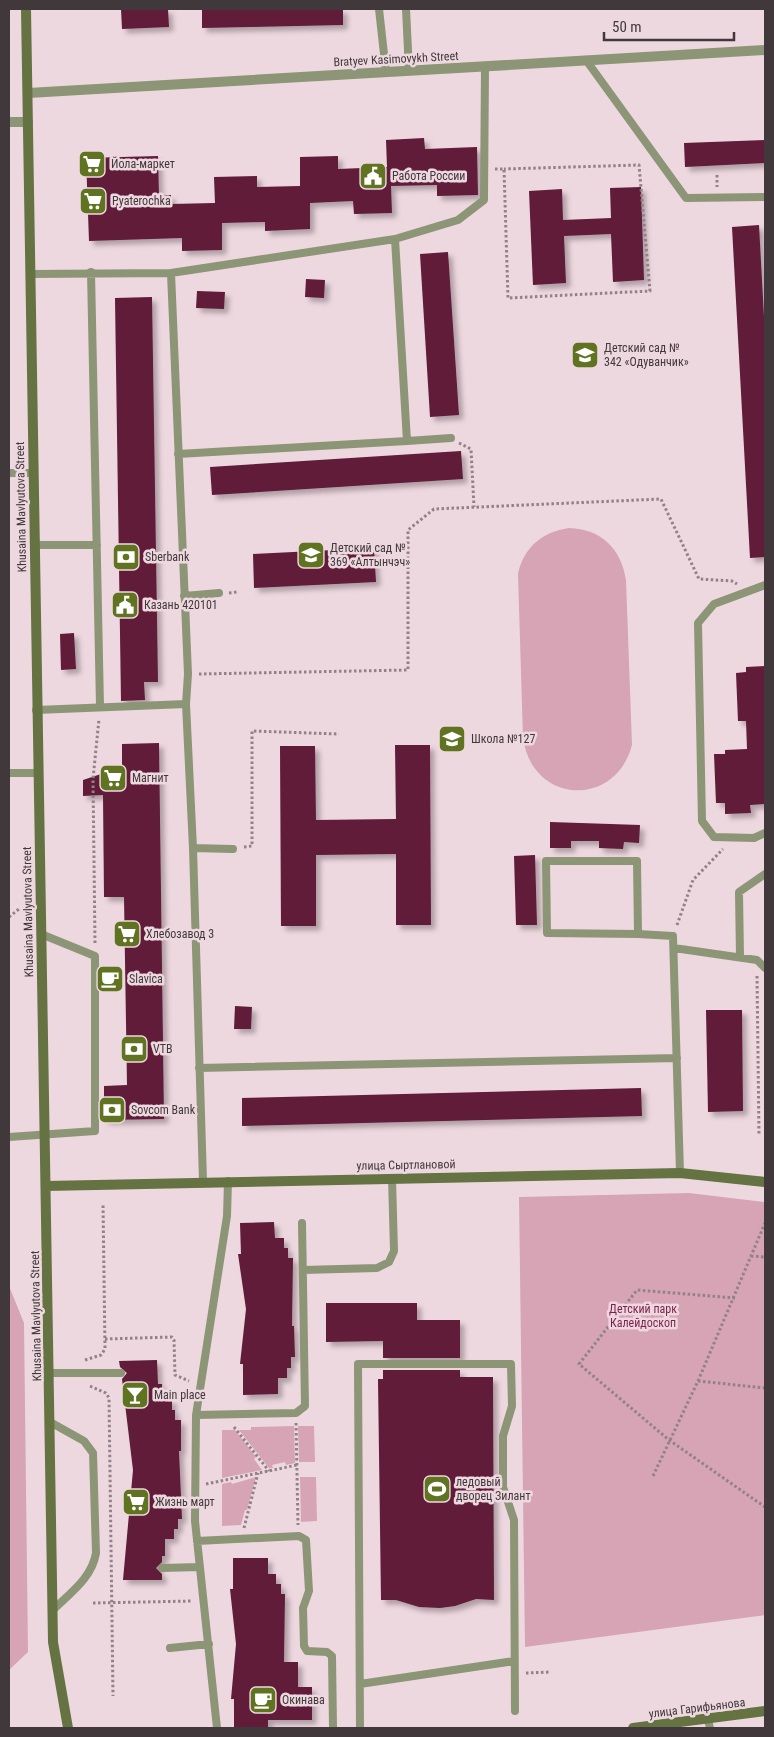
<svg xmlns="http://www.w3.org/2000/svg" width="774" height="1737" viewBox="0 0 774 1737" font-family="'Roboto Condensed',sans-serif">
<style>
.green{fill:#d6a4b4}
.building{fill:#601b39;filter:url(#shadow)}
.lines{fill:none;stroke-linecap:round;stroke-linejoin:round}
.path{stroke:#918287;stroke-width:3;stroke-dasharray:2.5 2.5;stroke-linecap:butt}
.lane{stroke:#8c9576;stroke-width:8}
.street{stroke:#8c9576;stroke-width:10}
.secondary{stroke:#657242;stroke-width:10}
.labels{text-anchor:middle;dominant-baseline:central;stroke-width:5;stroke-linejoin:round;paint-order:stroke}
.street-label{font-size:12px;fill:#40383a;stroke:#eed8df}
.poi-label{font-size:12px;fill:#40383a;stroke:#eed8df;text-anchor:start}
.park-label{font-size:12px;fill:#7d1f4a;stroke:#eed8df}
</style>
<defs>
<filter id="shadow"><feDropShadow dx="4.5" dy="4.5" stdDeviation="2.5" flood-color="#0004"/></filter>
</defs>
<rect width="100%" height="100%" fill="#eed8df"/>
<path class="green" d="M569,528C601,529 621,548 626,580L632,745C615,809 532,804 523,738L518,574C524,547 542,532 569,528Z
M689,1193L765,1202V1615L525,1647L519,1197Z
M9,1286L24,1323L28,1652L9,1670Z
M294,1426L295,1463L286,1465L285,1462L272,1465L273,1468H269L239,1430H251V1427Z
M298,1426H314L315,1462H299Z
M222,1430H235L256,1457L254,1459L262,1470L222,1478Z
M256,1477L247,1510H245L241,1525L222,1526V1484L231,1482L232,1484Z
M300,1477H316L317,1521L301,1522Z"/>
<path class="building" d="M121,9H168L169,27L122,29Z
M202,9H343V25L202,28Z
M424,138L425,149L477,147L478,195L437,196V185L391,186L392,213L354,214L353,201L310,203V229L265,231V222L222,223V250L182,251V238L89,241L86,158L158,156L159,196L171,195V204L215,203L214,177L257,176V187L300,186V157L338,156V169L387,167L386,140Z
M765,140V163L685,167L684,143Z
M641,187L644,280L613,282L611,234L564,236L566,283L533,285L529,191L562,189L563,220L611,218L610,188Z
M759,225L765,335V557L750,558L732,227Z
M448,252L459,415L430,417L420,254Z
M306,279L325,280L324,298L305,297Z
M197,291L225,292L224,309L196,308Z
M152,297L158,682H144L145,700L121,701L115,298Z
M461,451L463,479L212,495L210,467Z
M374,548L376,582L254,588L253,554Z
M74,633L76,669L61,670L60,634Z
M765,666V804L750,805L751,813L725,814V803H716L714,754H725V750L747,749L746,721H738L736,673L746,672V667Z
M159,743L164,1119L104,1120V1086L127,1085L124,897H104L103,795L83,796V780L122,767V744Z
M395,745H430L431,925H396V854L316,855V926H281L280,746H315L316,820L396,819Z
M550,822L640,825L639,843L624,842L623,849L599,848V841H571V848H550Z
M535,855L537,925H516L514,856Z
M235,1006L252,1007L251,1029H234Z
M706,1010H742L743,1111L708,1112Z
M641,1088L642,1116L242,1126V1098Z
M274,1222L275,1238H284V1248H288V1258H293L292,1326H294L295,1357H291V1368H287V1378H278V1394L243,1395V1364H240L246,1309L238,1254H241L240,1223Z
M326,1303H417V1320H460V1358H383V1341L326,1342Z
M157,1360L158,1384H162V1399H172V1410H175V1420H181V1451H179L182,1519H178V1529H174V1539H165V1556H162V1562L156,1568L162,1574V1580H123L133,1470L122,1379L127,1373L120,1367L119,1361Z
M383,1370H460V1377H493L494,1600L476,1599L455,1606L440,1608L419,1607L396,1600H381L378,1379H383Z
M233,1558H268V1574H276V1584H281V1594H285L284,1662H298V1687H312V1720H268V1728H234V1699H231L236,1644L230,1589H233Z"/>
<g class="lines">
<path class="path" d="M495,169H504L508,298L650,291L639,165L504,169
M717,175V187
M459,443L471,449L474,507
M229,593L237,592
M199,674L408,670V530L434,509L661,499L699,579L732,581L737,584
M244,847L252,846V731L339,734
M9,917L19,909
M677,925L693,880L723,849
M95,943L93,779L99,719
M757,976L759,1136
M751,1256L765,1257
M735,1298L637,1290L579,1364L669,1440L765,1507
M105,1339L172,1337L174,1340L175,1375L189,1381
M85,1360L101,1355L105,1349L103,1203
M698,1381L765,1388
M90,1386L106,1393L109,1398L113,1696
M296,1423L298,1525
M234,1427L269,1471
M653,1476L698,1381L765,1223
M206,1484L297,1465
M244,1528L258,1473
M93,1603L192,1601
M526,1673L551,1672"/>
<path class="lane" d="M379,9L386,72
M406,9L409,71
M586,60L686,198L765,197
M395,239L458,220L484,200L485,66
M91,272L100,706
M171,273L395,239L407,441L178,454
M31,274L171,273L188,674L186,704L193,848L203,1181
M407,441L451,438
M9,473H33
M34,545H97
M765,585L714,604L698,623L702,821L714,837L754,838L765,833
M184,596L219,593
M36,710L186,704
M9,773H38
M193,848L233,849
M638,934L547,933L546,861H637L638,934L673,936L680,1173
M674,948L757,960L765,968
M740,957L739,892L765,874
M199,1068L677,1058
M9,1137L95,1131V956L41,934
M303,1270L377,1268L389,1262L394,1251L392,1178
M49,1373H121
M196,1415L296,1413L305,1406L302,1223
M50,1422L84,1441L93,1453L96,1553C92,1578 70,1593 53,1610
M197,1541L299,1536L306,1540L309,1591L303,1608L304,1646L307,1651L327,1652L332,1656L333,1728
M162,1568L200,1567
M170,1648L209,1644
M360,1684L514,1661
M708,1720L710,1728
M217,1728L195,1521L196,1415L227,1216L228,1181
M360,1728L358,1364H511L512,1406L503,1436V1487L514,1520L515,1711"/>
<path class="street" d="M28,93L765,50
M9,122H28"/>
<path class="secondary" d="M26,9L53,1642L68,1728
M46,1186L680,1173L765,1182
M633,1728L765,1711"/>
</g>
<defs>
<g id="supermarket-square" transform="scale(1.4375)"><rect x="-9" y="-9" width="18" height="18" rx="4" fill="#607321" stroke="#eed8df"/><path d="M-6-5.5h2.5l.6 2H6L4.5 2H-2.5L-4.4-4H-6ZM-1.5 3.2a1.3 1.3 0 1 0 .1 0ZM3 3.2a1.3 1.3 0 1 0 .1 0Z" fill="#fff"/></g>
<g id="civic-square" transform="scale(1.4375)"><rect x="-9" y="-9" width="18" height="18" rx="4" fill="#607321" stroke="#eed8df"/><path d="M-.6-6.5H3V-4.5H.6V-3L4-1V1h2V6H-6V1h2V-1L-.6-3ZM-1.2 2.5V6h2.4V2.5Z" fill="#fff"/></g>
<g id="school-square" transform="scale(1.4375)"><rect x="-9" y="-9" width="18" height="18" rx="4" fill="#607321" stroke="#eed8df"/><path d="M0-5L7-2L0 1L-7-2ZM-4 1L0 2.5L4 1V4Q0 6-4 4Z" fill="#fff"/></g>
<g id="bank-square" transform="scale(1.4375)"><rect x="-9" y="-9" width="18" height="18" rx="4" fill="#607321" stroke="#eed8df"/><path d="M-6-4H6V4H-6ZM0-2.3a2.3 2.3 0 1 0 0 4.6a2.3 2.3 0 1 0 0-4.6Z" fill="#fff"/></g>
<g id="cafe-square" transform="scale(1.4375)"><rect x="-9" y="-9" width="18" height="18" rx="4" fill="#607321" stroke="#eed8df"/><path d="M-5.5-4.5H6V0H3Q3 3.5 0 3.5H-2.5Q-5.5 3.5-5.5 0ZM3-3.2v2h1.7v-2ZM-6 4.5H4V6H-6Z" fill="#fff"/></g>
<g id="bar-square" transform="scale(1.4375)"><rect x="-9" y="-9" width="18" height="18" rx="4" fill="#607321" stroke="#eed8df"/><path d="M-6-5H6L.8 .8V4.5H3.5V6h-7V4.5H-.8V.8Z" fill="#fff"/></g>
<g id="stadium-square" transform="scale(1.4375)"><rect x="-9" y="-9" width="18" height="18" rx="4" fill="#607321" stroke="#eed8df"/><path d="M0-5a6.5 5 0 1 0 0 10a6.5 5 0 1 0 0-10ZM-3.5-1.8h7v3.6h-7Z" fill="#fff"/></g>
</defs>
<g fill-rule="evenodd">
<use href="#supermarket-square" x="92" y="164"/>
<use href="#civic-square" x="373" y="176"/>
<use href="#supermarket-square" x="93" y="201"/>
<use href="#school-square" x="585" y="355"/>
<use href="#school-square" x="311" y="555"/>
<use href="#bank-square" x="126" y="557"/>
<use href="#civic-square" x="125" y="605"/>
<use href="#school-square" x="452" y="739"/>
<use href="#supermarket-square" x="113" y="778"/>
<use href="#supermarket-square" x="127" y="934"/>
<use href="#cafe-square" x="110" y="979"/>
<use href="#bank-square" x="134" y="1049"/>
<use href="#bank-square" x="112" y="1110"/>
<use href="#bar-square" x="135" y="1395"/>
<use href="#stadium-square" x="437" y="1489"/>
<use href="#supermarket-square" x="136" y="1502"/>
<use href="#cafe-square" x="263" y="1700"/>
</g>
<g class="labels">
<g class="street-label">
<text transform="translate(396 59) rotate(-3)">Bratyev Kasimovykh Street</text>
<text transform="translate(21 507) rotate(-91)">Khusaina Mavlyutova Street</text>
<text transform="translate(28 912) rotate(-91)">Khusaina Mavlyutova Street</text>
<text transform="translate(406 1165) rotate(-1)">улица Сыртлановой</text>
<text transform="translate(36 1316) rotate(-91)">Khusaina Mavlyutova Street</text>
<text transform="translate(697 1708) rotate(-7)">улица Гарифьянова</text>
</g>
<g class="poi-label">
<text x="111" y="164">Йола-маркет</text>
<text x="392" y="176">Работа России</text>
<text x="112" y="201">Pyaterochka</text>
<text x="604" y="348">Детский сад №<tspan x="604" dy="14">342 «Одуванчик»</tspan></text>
<text x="330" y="548">Детский сад №<tspan x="330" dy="14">369 «Алтынчэч»</tspan></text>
<text x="145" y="557">Sberbank</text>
<text x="144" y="605">Казань 420101</text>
<text x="471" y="739">Школа №127</text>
<text x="132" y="778">Магнит</text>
<text x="146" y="934">Хлебозавод 3</text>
<text x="129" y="979">Slavica</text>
<text x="153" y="1049">VTB</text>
<text x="131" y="1110">Sovcom Bank</text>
<text x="154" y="1395">Main place</text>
<text x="456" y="1482">ледовый<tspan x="456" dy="14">дворец Зилант</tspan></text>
<text x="155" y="1502">Жизнь март</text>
<text x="282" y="1700">Окинава</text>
</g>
<g class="park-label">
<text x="643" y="1309">Детский парк<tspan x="643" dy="14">Калейдоскоп</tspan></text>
</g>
</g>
<rect width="774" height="1737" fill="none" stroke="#40383a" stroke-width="20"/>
<path d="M604 32v8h130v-8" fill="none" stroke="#40383a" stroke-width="2.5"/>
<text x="612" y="32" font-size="15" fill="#40383a" stroke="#eed8df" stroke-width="4" paint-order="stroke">50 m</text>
</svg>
